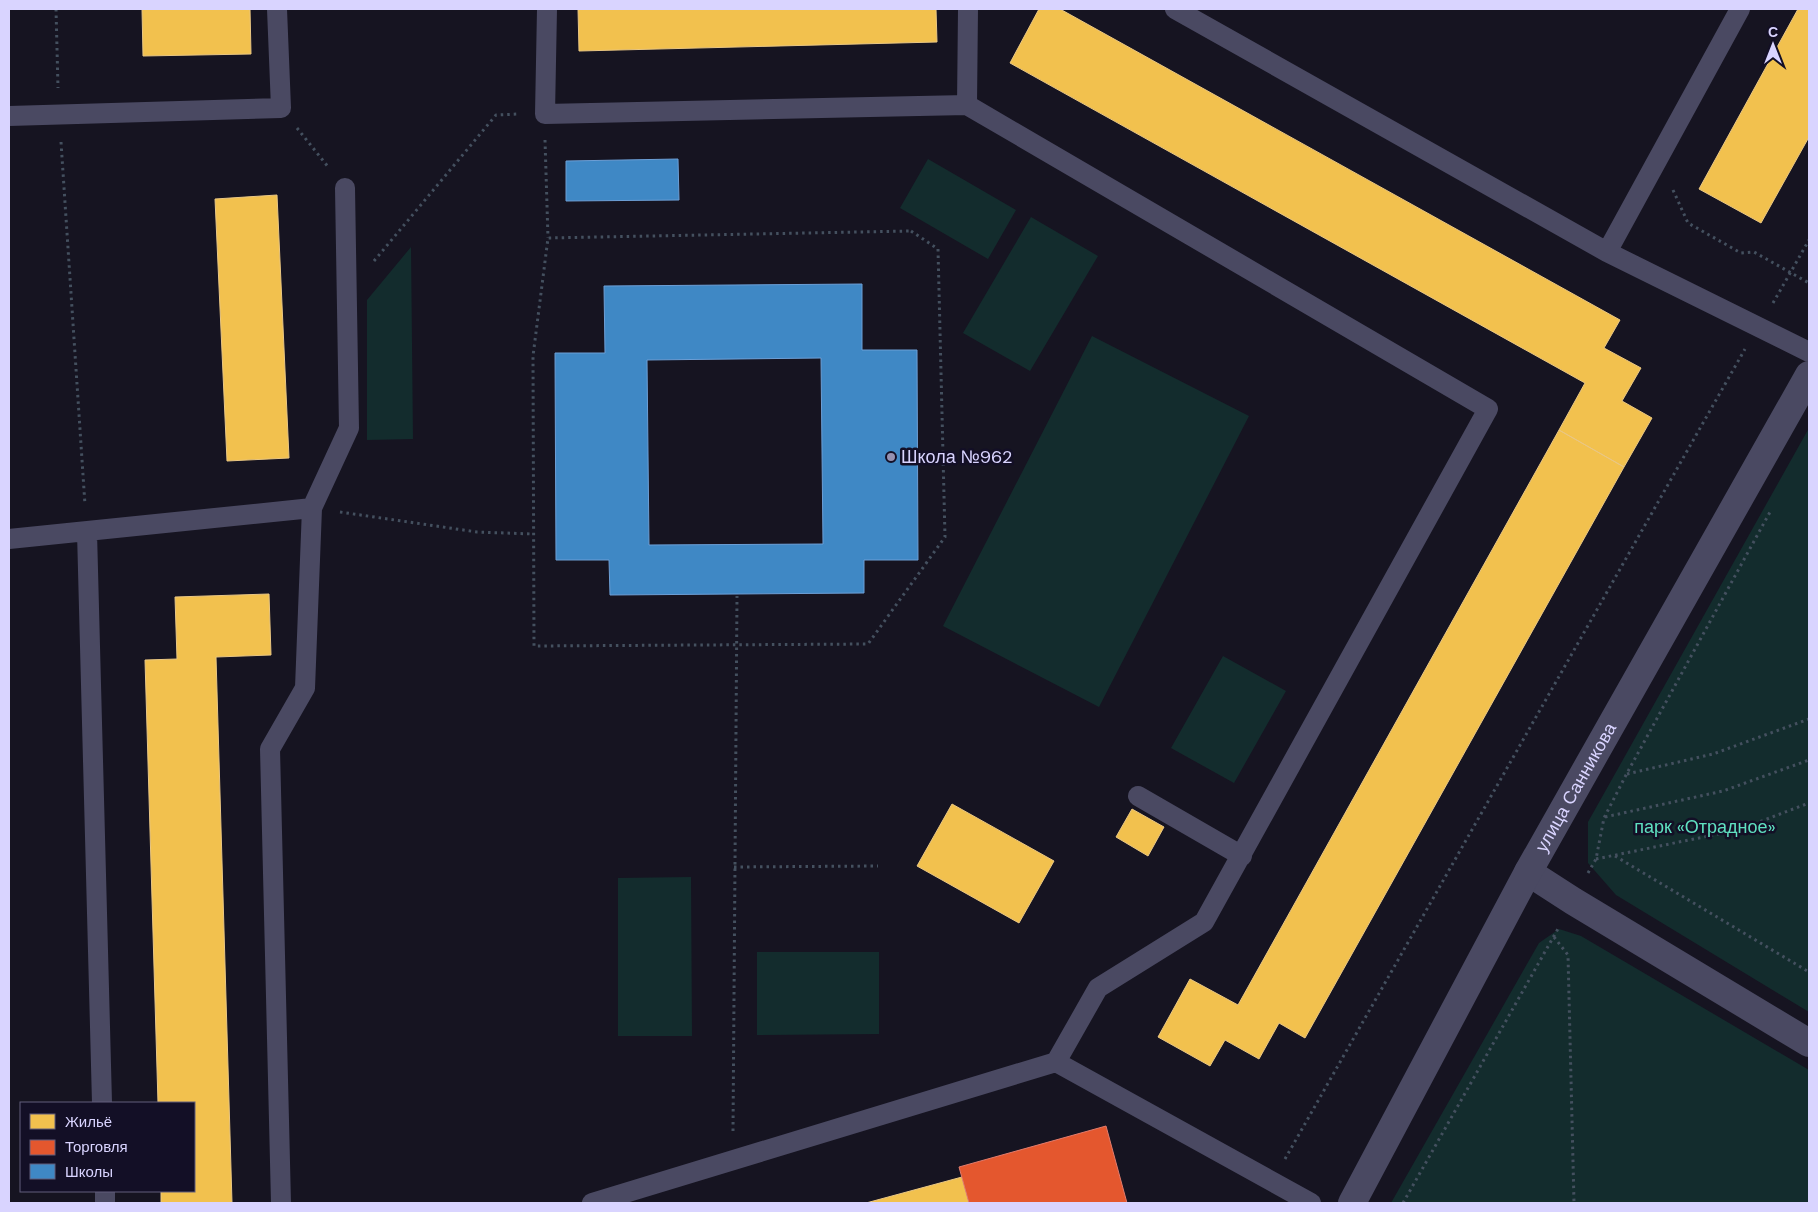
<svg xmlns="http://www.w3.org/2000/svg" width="1818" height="1212" viewBox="0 0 1818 1212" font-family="'DM Sans',sans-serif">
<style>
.green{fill:#132c2d}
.homes{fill:#f2c14e;stroke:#eac783}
.shops{fill:#e4572e;stroke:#e17c6d}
.schools{fill:#3f88c5;stroke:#6d9fd6;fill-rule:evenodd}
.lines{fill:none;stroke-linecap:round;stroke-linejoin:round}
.path{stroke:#44505f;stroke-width:3;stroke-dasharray:2.5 4;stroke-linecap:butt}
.service{stroke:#4a4962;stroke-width:20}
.tertiary{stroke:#4a4962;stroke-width:28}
.poi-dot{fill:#9591b1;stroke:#130f26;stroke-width:2}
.labels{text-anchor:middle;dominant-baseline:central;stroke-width:5;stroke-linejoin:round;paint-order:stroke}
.poi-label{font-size:18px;fill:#d9d4ff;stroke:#130f26;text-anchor:start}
.street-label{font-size:18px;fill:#d9d4ff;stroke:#130f26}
.park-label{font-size:18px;fill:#5fe0c0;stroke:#130f26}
</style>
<rect width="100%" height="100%" fill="#161421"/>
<path class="green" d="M928,159L1016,210L988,259L900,208Z
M1031,217L1098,256L1030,371L963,333Z
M411,247L413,439L367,440V300Z
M1092,336L1249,416L1099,707L943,626Z
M1809,428V1012L1616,895L1588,863V822Z
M1223,656L1286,691L1234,783L1171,748Z
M691,877L692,1036H618V878Z
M1559,929L1581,936L1809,1070V1203H1391L1539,943Z
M757,952H879V1034L757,1035Z"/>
<path class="homes" d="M142,9H250L251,54L143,56Z
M578,9H936L937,42L579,51Z
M1039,9H1060L1620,320L1604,348L1641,368L1622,401L1652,418L1624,467L1559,430L1585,383L1010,63Z
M1798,9H1809V137L1761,223L1699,189Z
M277,195L289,458L227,461L215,199Z
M1559,430L1624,467L1305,1038L1279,1023L1259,1059L1225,1040L1210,1066L1158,1037L1190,979L1238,1005Z
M269,594L271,655L216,657L232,1203H161V1191H194V1103H158L145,660L177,659L175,597Z
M952,804L1054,861L1019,923L917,866Z
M1132,809L1164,827L1148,856L1116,837Z
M962,1177L969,1203H866Z"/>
<path class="shops" d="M1106,1126L1127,1203H969L959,1167Z"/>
<path class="schools" d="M678,159L679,200L566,201V161Z
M862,284V350H917L918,560H864V593L610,595L609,560H556L555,353H605L604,286ZM821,358L823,544L649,545L647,360Z"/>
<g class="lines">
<path class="path" d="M56,9L58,88
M297,128L329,168
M545,140L548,238
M61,142L85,505
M1673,190L1688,223L1741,253L1754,252L1809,283
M911,231L938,249L945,537L868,644L534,646L533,356L548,238Z
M374,261L496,115L519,114
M1773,303L1809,240
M340,512L477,532L533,534
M1627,774L1713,754L1809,719
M1605,817L1723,791L1809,760
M1615,856L1809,972
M1596,859L1738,830L1809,803
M734,867L878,866
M1588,873L1596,859L1604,818L1626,775L1770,512
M1554,937L1568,955L1574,1203
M733,1131L737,596
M1285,1159L1745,349
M1403,1203L1559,927"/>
<path class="service" d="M547,9L545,114L967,105L1488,409L1204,922L1098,988L1056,1062
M1175,9L1607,252L1809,352
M967,105L968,9
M9,116L281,108L277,9
M1607,252L1740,9
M87,532L102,1103
M9,539L312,508L349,428L345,188
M1138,796L1242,856
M105,1191V1203
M281,1203L270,749L305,688L312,508
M592,1203L1056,1062L1311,1203"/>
<g class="tertiary">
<path d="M1528,872L1573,901L1809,1043"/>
<path id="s1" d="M1352,1203L1528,872L1809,375"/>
</g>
</g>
<circle class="poi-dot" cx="891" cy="457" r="5"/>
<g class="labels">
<g class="poi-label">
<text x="901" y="457">Школа №962</text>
</g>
<g class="street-label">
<text stroke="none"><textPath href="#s1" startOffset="472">улица Санникова</textPath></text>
</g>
<g class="park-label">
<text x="1705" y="827">парк «Отрадное»</text>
</g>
</g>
<rect width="1818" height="1212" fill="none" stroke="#d9d4ff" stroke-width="20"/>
<rect x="20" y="1102" width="175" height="90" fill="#130f26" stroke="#625e7d"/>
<rect x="30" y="1114" width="25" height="15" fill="#f2c14e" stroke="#625e7d"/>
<text x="65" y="1127" font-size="15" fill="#d9d4ff">Жильё</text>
<rect x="30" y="1140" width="25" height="15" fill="#e4572e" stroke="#625e7d"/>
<text x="65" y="1152" font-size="15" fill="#d9d4ff">Торговля</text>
<rect x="30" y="1164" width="25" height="15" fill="#3f88c5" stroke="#625e7d"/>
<text x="65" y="1177" font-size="15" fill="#d9d4ff">Школы</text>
<g transform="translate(1773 45)" stroke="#130f26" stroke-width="4" paint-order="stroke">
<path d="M0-4L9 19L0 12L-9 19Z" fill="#d9d4ff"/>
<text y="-8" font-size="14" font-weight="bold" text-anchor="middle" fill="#d9d4ff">С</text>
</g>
</svg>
